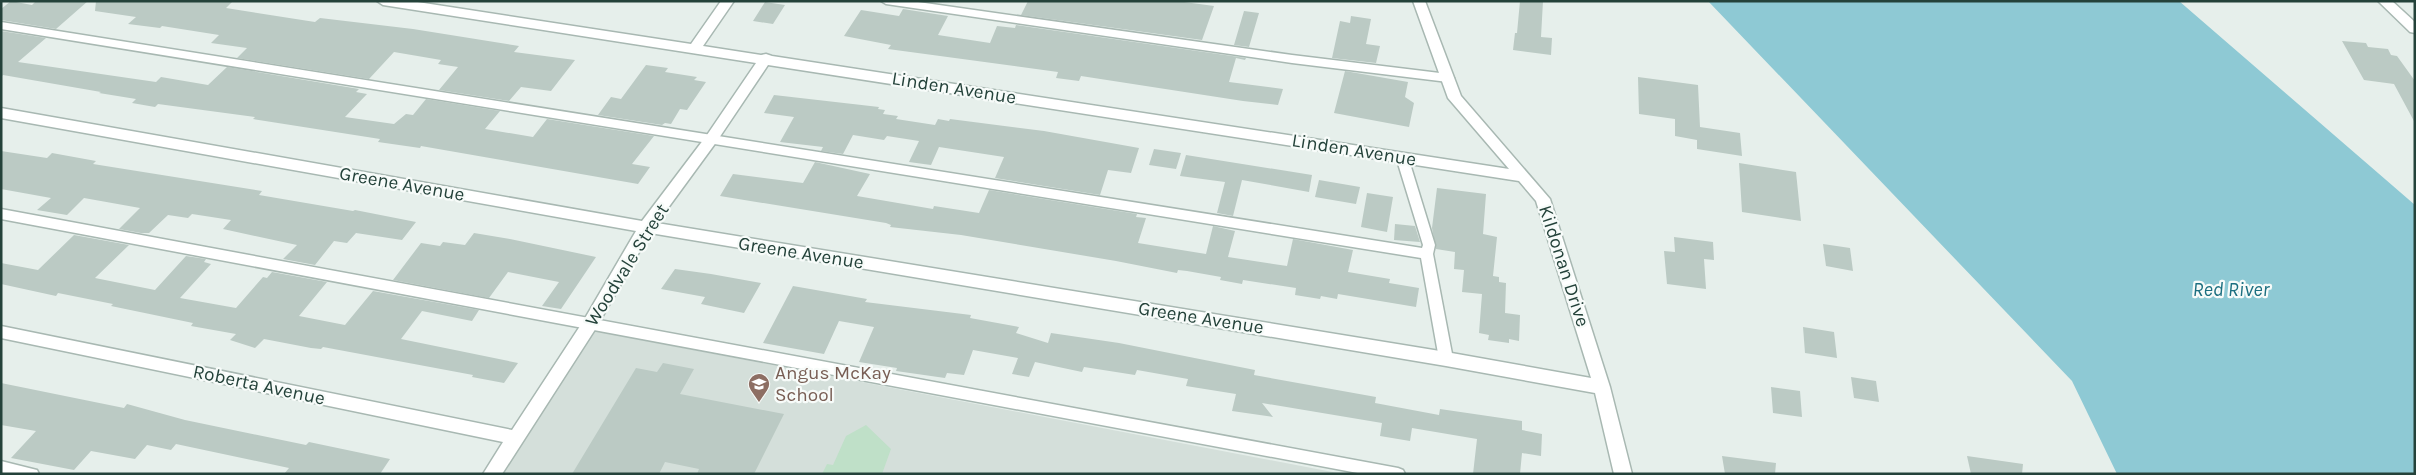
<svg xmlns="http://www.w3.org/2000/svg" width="2416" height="475" viewBox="0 0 2416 475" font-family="Karla,sans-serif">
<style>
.built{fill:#d4dfda}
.green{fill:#bfe0c8}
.water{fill:#8ec9d4}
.building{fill:#bbcac4}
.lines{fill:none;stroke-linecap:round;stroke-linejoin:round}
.lane-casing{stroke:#a8b8b2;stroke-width:3}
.street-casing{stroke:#a8b8b2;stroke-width:3}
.lane{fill:#fff;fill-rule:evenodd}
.street{fill:#fff;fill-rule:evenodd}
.labels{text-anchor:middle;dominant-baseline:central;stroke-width:4.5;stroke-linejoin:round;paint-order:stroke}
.street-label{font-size:19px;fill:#24423a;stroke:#f7fbf9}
.education-label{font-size:19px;fill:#785e54;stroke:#f7fbf9;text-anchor:start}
.water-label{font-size:20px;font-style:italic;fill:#1c6f80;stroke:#f7fbf9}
</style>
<rect width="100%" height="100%" fill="#e6efeb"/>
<path class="built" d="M594,331L1343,474H503Z"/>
<path class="green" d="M866,425L891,449L882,474H822L827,464L833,465L846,436Z"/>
<path class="water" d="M1708,1H2179L2415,205V474H2117L2072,381Z"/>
<path class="building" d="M11,1L32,5L36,1H88L56,29L1,20V9Z
M96,1H233L226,8L315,22L320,18L413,29L519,46L514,52L575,60L551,91L521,87L509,101L439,90L458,67L438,64L441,60L394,52L369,79L237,58L247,48L211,43L219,35L162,26L160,28L128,24L136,17L95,11Z
M1028,1H1177L1214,6L1202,40L1021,15Z
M1520,1H1543L1541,37L1552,38L1551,55L1513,50L1515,33H1517Z
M765,2L785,5L773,24L753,21Z
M903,9L948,16L938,35L990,43L997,26L1015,28L1016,25L1246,58L1245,60L1236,58L1229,82L1283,89L1278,105L1243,101L1081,76L1079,81L1056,78L1058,72L888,49L891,45L844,36L861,10L899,16Z
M1244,11L1259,13L1249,47L1234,45Z
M1351,16L1371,19L1366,44L1380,46L1376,63L1332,58L1340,21L1350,23Z
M1,31L46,38L18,62L156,82L161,77L208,85L227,67L359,89L356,92L367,94L345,117L394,124L406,114L413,115L426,99L500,111L485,129L533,137L547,119L654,136L632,164L650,167L638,184L421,146L420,148L378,142L380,139L253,119L255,117L158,104L155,107L132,103L136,99L99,93L101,92L3,75L1,77Z
M2342,41L2366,43L2368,47L2388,49L2391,55L2397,56L2415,81V123L2394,84L2364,80Z
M646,65L668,68L665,72L697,77L694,80L706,82L687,110L680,109L671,124L665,123L662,125L598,115L611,97L621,99Z
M1345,71L1408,82L1405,97L1414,103L1409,127L1334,113Z
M1638,77L1698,85L1700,127L1740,133L1742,156L1697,149V140L1675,136V119L1639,114Z
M774,95L879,107L878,109L885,110L883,114L898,116L896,119L935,125L938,119L949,121L950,119L1044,131L1139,148L1131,173L1108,170L1100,195L995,178L1004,157L939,147L931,165L909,162L919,141L887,136L884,140L853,135L843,154L821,151L823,147L780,142L794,117L764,113Z
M1154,149L1181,153L1176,169L1149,165Z
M1,151L47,158L52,153L96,161L93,164L262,191L259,195L353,211L355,210L416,222L402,240L356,233L347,243L334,241L315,265L283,259L297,245L223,229L231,220L192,214L188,218L168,215L149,233H141L119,229L140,208L84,198L67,215L37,210L51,198L1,189Z
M1186,155L1312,175L1309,192L1242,180L1233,216L1217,213L1225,182L1180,176Z
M815,162L870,174L857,196L933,209L934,206L979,213L989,190L1137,214L1136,217L1146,218L1138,243L1206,254L1213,226L1235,231L1228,257L1287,266L1293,239L1353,250L1348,272L1390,279L1389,283L1419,288L1416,307L1338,294L1337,299L1321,296L1320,299L1295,295L1296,288L1243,280L1242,284L1220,280L1221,277L1187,271L1178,270L1177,273L1116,261L961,235L890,227L891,225L886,223L720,196L733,174L803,183Z
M1739,163L1796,172L1801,221L1742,212Z
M1319,180L1360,187L1356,204L1315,197Z
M1437,188L1486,194L1483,234L1497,237L1493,276L1499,277V282L1506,283L1505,313L1520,315L1519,341L1509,339V343L1488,340L1489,335L1479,333L1482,294L1462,292L1464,270L1454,269L1455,252L1436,249L1432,228Z
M1367,193L1393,197L1387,232L1361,227Z
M1395,224L1415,226L1420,242L1394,240Z
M474,233L510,239L596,257L561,309L542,306L559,282L508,272L489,298L393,280L421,243L440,246L443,242L465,245Z
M74,235L129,245L95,278L155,290L186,256L206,259L204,262L211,264L180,298L236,308L263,277L267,278L272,272L327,282L299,316L345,325L373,291L479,310L472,321L422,311L401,339L518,363L504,383L472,377L473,375L323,347L321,349L311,348L264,339L255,348L230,340L236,334L191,326L193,323L111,306L113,304L58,293L56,296L1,284V263L38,270Z
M1674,237L1713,242L1714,260L1704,259L1706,289L1667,284L1664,251L1675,252Z
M1823,244L1850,248L1853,271L1826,266Z
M675,269L711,274L761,283L744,313L701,304L705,297L661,289Z
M793,286L867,299L865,302L971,315L970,318L1019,327L1016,333L1048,343L1051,333L1119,343L1255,370L1254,375L1376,397L1375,403L1439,415L1440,409L1522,421V430L1542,434L1541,456L1522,453L1520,474H1473L1477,439L1412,428L1410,441L1380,436L1382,423L1262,403L1273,417L1232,411L1236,394L1186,386L1188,379L1137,370L1135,375L1084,367L1082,372L1035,362L1029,377L1012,374L1018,358L973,350L964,375L947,373L945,378L896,371L897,368L859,362L874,327L839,321L824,354L763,343Z
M1803,327L1834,332L1837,358L1805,353Z
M663,363L694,369L680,394L784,414L754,474H697L699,469L665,462L659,474H572L636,368L657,372Z
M1851,377L1876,381L1879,402L1854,398Z
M1,383L124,408L127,404L185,420L306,445L309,442L390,459L380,474H284L289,468L176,444L171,450L147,445L135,459L91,451L74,470L11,458L36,431L1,425Z
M1771,387L1800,391L1802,417L1773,413Z
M1722,456L1776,463L1775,474H1725Z
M1967,456L2023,464L2022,474H1971Z"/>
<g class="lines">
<g class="lane-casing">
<path id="lane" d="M881,1H911L1292,55L1448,74L1454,78L1448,82L1292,63L886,4Z
M1,22L1422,248L1423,245L1396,157L1402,153L1408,157L1435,245L1433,254L1453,359L1451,363L1446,365L1441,363L1439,359L1421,258L1,29Z
M1,209L1398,468L1403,470L1405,474H1363L1,219Z
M1,461L37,470L39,474L1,473Z"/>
</g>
<g class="street-casing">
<path id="street" d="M377,1H411L691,44L721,1H734L703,46L761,55L766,54L772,56L1509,169L1448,98L1413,1H1425L1461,96L1550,199L1610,387L1632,474H1614L1595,393L1446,366L650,233L596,328L502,474H483L503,442L1,338V326L512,430L584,320L636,231L1,118V108L642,221L707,135L756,63L383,5ZM768,65L1519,181L1536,201L1591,378L1446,352L657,223L717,141Z
M2378,1H2392L2415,22V33L2410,32Z"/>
</g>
<use href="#lane" class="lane"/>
<use href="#street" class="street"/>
</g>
<defs>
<g id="school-pin" transform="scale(1.125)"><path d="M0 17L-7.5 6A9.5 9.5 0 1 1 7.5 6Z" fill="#8d6e63" stroke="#f7fbf9"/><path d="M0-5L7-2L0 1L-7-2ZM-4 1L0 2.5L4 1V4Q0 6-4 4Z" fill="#fff"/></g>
</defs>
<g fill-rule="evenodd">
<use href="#school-pin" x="759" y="384"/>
</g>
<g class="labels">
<g class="street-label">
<text transform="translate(954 88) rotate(9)">Linden Avenue</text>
<text transform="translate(1354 150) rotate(9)">Linden Avenue</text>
<text transform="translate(402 184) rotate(10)">Greene Avenue</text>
<text transform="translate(801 253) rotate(9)">Greene Avenue</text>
<text transform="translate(627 265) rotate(-58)">Woodvale Street</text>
<text transform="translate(1564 266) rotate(72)">Kildonan Drive</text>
<text transform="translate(1201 318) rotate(9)">Greene Avenue</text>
<text transform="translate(259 385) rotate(12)">Roberta Avenue</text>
</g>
<g class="education-label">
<text x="775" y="373">Angus McKay<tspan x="775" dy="22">School</tspan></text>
</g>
<g class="water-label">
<text x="2231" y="289">Red River</text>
</g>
</g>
<rect width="2416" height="475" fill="none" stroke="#24423a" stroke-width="5"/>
</svg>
